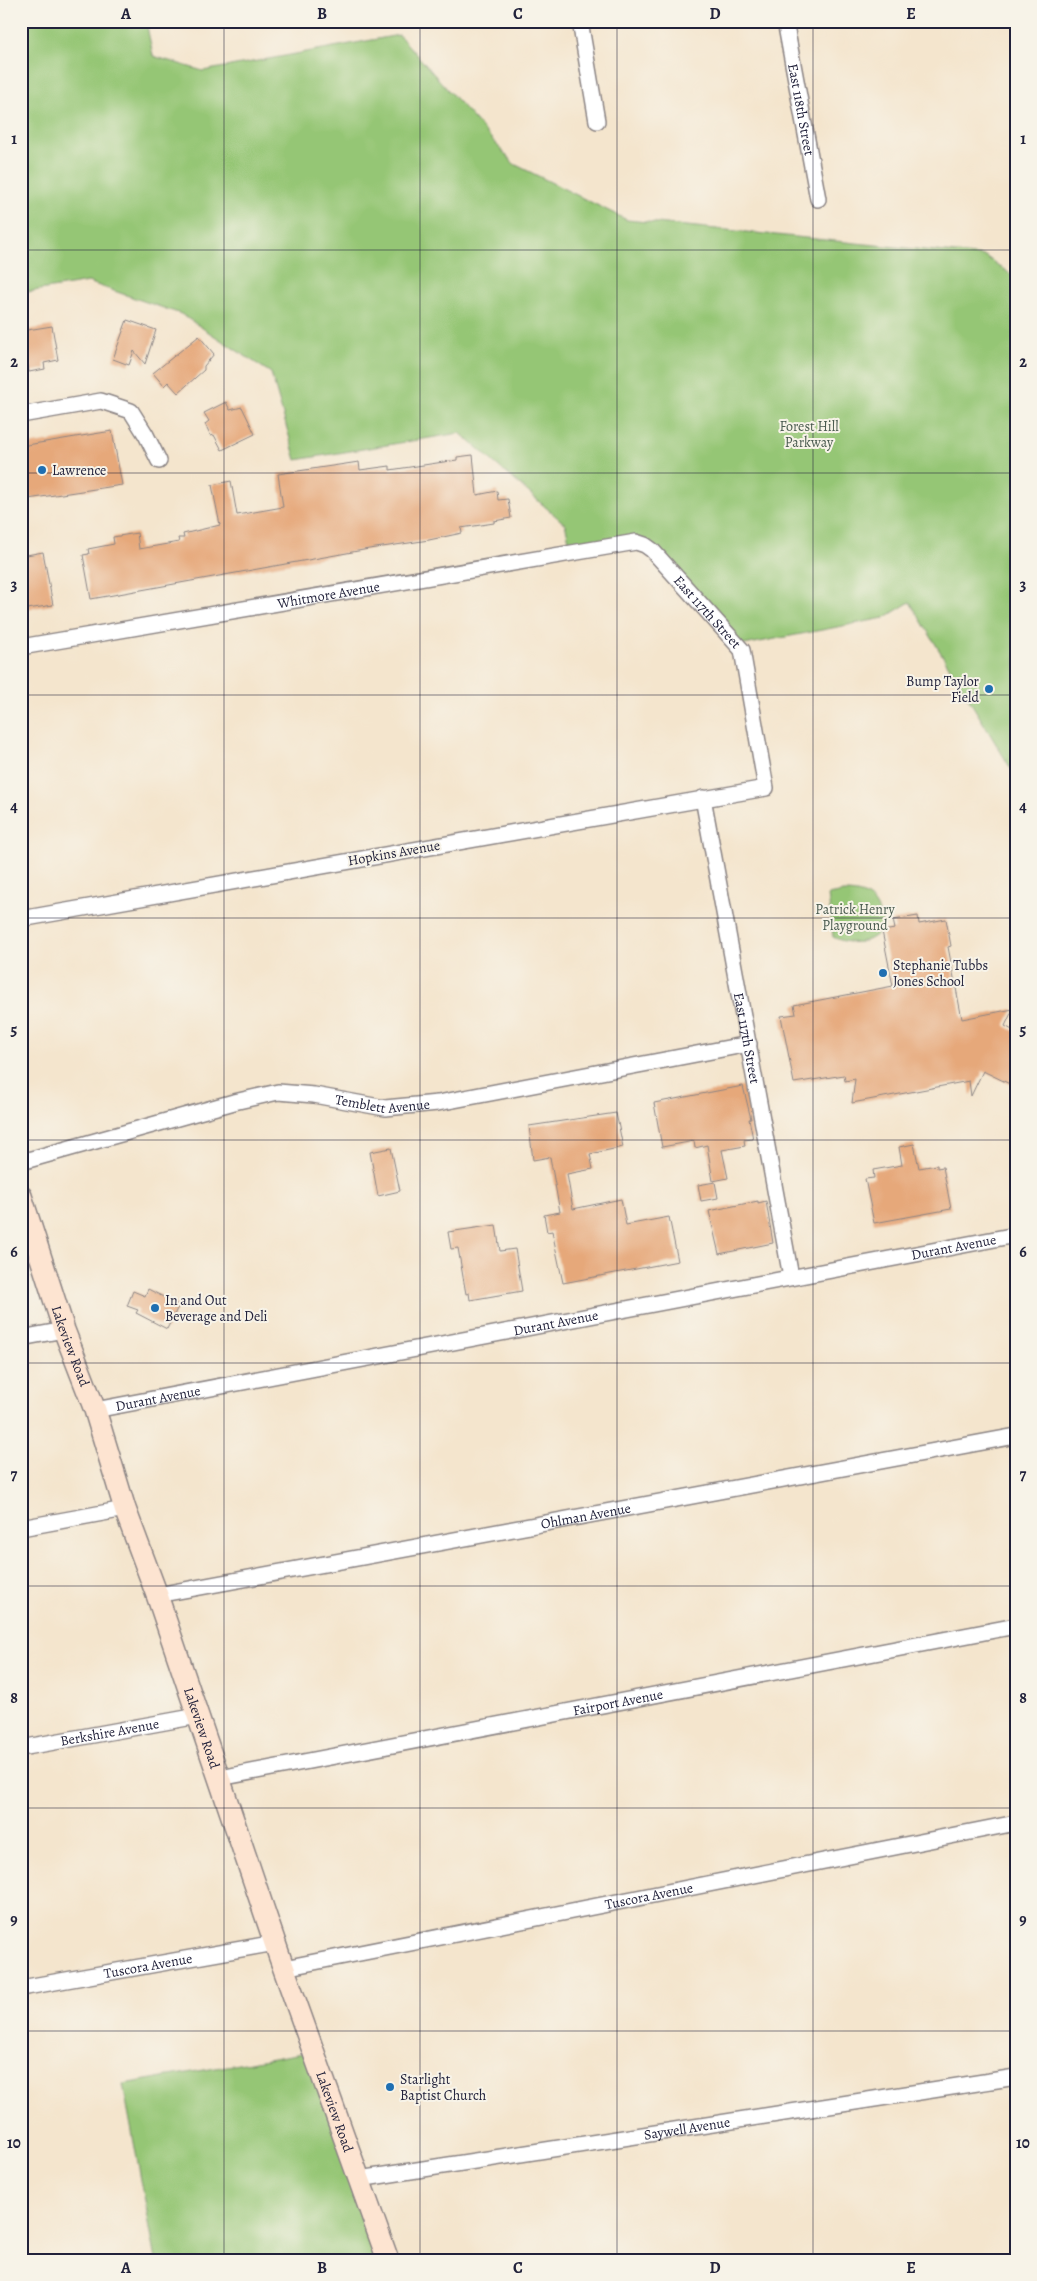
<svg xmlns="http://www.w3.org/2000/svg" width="1037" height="2281" viewBox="0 0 1037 2281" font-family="Alegreya,serif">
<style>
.green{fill:#95c675;stroke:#5c7458}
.building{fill:#e6a87a}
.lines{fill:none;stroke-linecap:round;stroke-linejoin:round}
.street-casing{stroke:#8b8484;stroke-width:18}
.secondary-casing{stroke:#8b8484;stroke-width:24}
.street{stroke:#fff;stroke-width:15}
.secondary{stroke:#fde4d1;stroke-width:21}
.grid{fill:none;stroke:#22223b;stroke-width:1;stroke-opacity:0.55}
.poi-dot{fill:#1f6fb2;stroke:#f7f3e8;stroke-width:2}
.labels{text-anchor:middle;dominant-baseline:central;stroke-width:4;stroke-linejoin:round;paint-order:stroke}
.street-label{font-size:14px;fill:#22223b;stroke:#f7f3e8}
.park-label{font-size:14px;fill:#4a5b4f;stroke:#f7f3e8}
.poi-label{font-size:14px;fill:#22223b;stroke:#f7f3e8;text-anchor:start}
.neatline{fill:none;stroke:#22223b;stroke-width:2}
.grid-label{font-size:16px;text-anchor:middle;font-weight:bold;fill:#22223b}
</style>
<rect width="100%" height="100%" fill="#f7f3e8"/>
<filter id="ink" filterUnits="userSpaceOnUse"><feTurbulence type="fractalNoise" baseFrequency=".02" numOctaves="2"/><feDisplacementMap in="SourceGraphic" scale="10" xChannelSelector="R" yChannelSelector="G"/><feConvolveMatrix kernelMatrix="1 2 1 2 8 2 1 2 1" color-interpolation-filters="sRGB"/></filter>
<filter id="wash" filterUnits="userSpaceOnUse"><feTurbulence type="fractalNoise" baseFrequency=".0096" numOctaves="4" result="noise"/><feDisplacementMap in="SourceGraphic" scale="20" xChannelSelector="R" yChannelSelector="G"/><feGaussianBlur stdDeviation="1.12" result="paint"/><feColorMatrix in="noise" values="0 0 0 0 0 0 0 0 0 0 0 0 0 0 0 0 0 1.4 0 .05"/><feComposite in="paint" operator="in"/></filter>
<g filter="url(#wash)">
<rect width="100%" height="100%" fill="#f4e5cd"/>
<path class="green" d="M21,21H146L153,56L203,71L399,35L514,164L627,220L985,256L1016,278V777L910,602L884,618L739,646L645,545L572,552L565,524L460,433L296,460L271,373L181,314L88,282L21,293Z
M843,892C869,892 877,900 883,925C873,945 851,946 833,937L828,895Z
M314,2051L388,2260H156L123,2084Z"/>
<g id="blocks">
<path class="building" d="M127,320L156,330L145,364L134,351L129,365L113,359Z
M52,326L58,360L44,363L45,369L29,372L21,331Z
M199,336L214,354L204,366V370L178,393L168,382L164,386L153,373Z
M226,402L230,410L242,407L255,434L222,450L214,435L211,436L205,424L209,421L204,413Z
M112,431L122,485L21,500V446Z
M473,455L477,495L497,491L498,500L508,499L511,518L494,521V523L461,528L462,533L429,540L369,549L91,599L83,555L89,554L88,549L114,544L113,537L137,533L139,549L179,542L178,538H184L183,534L220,525L212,485L231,481L237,515L283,507L278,474L359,462L360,470L390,466V470L457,460V457Z
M43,552L53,605L21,610V556Z
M918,916L919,924L946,919L951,946L948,947L962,1019L1013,1009L1005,1026L1016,1032V1087L983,1071L971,1096L969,1081L852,1103L855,1079L845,1081L844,1075L794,1083L781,1016L796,1014L794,1005L893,986L882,931L895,929L893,920Z
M743,1086L751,1119H749L753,1139L744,1140L745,1146L722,1150L728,1178L713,1181L707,1145L695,1148L694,1141L662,1147L654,1103Z
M616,1113L623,1147L590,1154L593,1169L567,1174L573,1209L621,1199L626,1225L669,1217L678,1261L563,1283L552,1231L547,1232L544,1215L560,1212L550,1157L533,1160L529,1126Z
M914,1144L919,1168L937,1165V1168L943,1167L951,1209L874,1223L865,1179L874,1178L873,1170L902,1165L899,1147Z
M391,1148L400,1191L378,1196L370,1152Z
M715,1182L718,1198L701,1201L698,1185Z
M758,1201V1203L766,1201L773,1243L719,1254L709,1211Z
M496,1225L500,1251L515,1249L522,1291L470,1300L469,1293L466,1294L458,1248L451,1249L448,1232Z
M148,1289L179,1305L167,1329L136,1313L138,1310L127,1306L133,1291L145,1296Z"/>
</g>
</g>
<g filter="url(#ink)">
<use href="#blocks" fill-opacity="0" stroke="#8b8484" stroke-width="1"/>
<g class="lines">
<g class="street-casing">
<g id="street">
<path d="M580,21L597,121"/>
<path id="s1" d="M785,21L818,199"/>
<path d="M21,415L101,401L131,411L146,435L159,461"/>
<path id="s2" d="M21,647L636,542L645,545L652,550L742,650L766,788L21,919"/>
<path id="s3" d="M703,798L791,1277"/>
<path id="s4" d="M21,1162L234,1102L278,1092L314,1095L385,1108L438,1103L749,1044"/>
<path d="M21,1338L64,1330"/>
<path id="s5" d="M95,1410L1016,1235"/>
<path d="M21,1528L125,1509"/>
<path id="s6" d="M157,1595L1016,1436"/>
<path id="s7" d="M21,1748L198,1716"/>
<path id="s8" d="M220,1778L1016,1626"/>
<path id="s9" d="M284,1968L1016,1823"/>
<path id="s10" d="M21,1988L275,1943"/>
<path id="s11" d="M359,2179L1016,2077"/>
</g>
</g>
<g class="secondary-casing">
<g id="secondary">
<path id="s12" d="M21,1196L64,1330L95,1410L125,1509L157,1595L280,1958L388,2260"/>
</g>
</g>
<use href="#street" class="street"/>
<use href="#secondary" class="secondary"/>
</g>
</g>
<path class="grid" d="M224,21V2260M420,21V2260M617,21V2260M813,21V2260M21,250H1016M21,473H1016M21,695H1016M21,918H1016M21,1140H1016M21,1363H1016M21,1586H1016M21,1808H1016M21,2031H1016"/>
<g class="poi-dot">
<circle cx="42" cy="470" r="5"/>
<circle cx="989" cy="689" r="5"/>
<circle cx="883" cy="973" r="5"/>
<circle cx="155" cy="1308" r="5"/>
<circle cx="390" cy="2087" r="5"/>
</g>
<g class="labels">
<g class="street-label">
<text stroke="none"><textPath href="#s1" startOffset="90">East 118th Street</textPath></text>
<text stroke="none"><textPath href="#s2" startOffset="312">Whitmore Avenue</textPath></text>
<text stroke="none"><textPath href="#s2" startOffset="725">East 117th Street</textPath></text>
<text transform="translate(394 853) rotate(-10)">Hopkins Avenue</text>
<text stroke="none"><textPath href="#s3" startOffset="244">East 117th Street</textPath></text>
<text stroke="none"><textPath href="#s4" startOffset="372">Temblett Avenue</textPath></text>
<text stroke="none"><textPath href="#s5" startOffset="874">Durant Avenue</textPath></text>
<text stroke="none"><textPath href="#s5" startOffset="469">Durant Avenue</textPath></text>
<text stroke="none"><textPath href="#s12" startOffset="158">Lakeview Road</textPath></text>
<text stroke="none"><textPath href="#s5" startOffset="64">Durant Avenue</textPath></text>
<text stroke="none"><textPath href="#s6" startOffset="436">Ohlman Avenue</textPath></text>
<text stroke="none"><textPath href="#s8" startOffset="405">Fairport Avenue</textPath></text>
<text stroke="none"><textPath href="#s12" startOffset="562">Lakeview Road</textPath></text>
<text stroke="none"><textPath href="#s7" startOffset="90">Berkshire Avenue</textPath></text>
<text stroke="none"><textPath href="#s9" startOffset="372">Tuscora Avenue</textPath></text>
<text stroke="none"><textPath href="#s10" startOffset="129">Tuscora Avenue</textPath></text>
<text stroke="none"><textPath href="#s12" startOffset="968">Lakeview Road</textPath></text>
<text stroke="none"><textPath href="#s11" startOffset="332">Saywell Avenue</textPath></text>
</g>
<g class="park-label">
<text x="809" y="426">Forest Hill<tspan x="809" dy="16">Parkway</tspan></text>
<text x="855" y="909">Patrick Henry<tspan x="855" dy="16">Playground</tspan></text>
</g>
<g class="poi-label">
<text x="52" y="470">Lawrence</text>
<text x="979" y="681" text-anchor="end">Bump Taylor<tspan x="979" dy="16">Field</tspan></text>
<text x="893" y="965">Stephanie Tubbs<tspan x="893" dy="16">Jones School</tspan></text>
<text x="165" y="1300">In and Out<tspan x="165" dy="16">Beverage and Deli</tspan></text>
<text x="400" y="2079">Starlight<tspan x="400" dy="16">Baptist Church</tspan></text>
</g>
</g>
<rect width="1037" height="2281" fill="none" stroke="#f7f3e8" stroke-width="55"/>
<rect x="28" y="28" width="982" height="2226" class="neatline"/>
<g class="grid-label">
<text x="126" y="19">A</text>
<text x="322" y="19">B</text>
<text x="518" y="19">C</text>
<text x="715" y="19">D</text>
<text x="911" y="19">E</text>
<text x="14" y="144">1</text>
<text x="1023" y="144">1</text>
<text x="14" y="367">2</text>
<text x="1023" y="367">2</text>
<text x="14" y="590">3</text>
<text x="1023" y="590">3</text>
<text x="14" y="812">4</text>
<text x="1023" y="812">4</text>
<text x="14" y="1035">5</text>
<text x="1023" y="1035">5</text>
<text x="14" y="1257">6</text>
<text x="1023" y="1257">6</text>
<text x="14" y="1480">7</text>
<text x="1023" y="1480">7</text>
<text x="14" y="1703">8</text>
<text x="1023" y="1703">8</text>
<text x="14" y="1925">9</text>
<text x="1023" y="1925">9</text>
<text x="14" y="2148">10</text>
<text x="1023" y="2148">10</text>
<text x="126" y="2273">A</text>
<text x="322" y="2273">B</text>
<text x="518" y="2273">C</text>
<text x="715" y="2273">D</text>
<text x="911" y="2273">E</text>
</g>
</svg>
